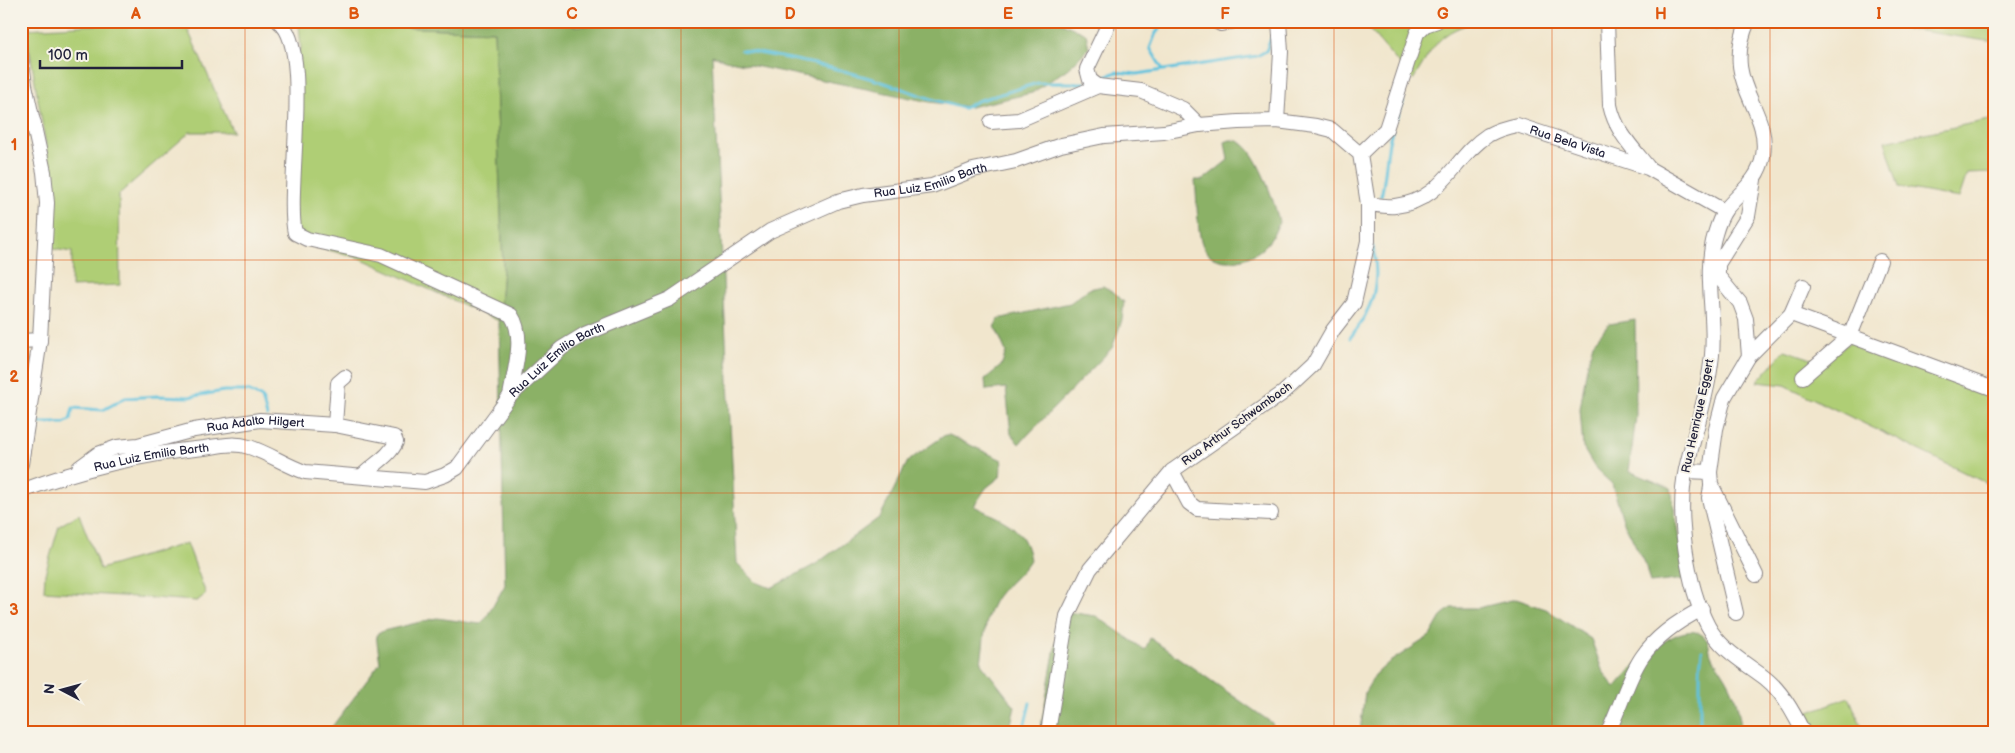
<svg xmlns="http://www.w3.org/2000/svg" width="2015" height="753" font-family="'Balsamiq Sans',sans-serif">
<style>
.green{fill:#afce75;stroke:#687858}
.forest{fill:#8bb166;stroke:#566a50}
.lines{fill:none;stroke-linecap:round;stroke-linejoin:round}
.stream{stroke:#60c3de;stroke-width:3}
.minor-casing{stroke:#8a8484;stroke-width:16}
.minor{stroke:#fff;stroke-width:14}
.grid{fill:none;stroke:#de560e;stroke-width:1;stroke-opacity:0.55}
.labels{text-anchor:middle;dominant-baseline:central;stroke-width:4;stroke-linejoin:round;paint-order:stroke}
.street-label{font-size:12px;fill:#22223b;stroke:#f7f3e8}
.neatline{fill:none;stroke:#de560e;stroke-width:2}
.grid-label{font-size:16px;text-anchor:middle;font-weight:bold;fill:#de560e}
</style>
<rect width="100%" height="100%" fill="#f7f3e8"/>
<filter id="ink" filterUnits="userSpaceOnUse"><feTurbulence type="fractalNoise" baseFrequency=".02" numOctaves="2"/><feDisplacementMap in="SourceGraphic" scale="10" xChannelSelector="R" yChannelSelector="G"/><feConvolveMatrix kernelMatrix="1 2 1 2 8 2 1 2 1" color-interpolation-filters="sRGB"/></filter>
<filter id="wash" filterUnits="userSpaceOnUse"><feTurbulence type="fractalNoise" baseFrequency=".0096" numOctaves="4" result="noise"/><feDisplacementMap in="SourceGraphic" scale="20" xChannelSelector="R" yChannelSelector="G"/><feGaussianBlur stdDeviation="1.12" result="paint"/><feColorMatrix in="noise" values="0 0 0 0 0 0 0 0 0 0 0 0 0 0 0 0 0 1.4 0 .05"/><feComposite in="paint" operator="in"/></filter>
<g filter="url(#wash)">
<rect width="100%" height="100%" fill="#f1e6cd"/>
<path class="green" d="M 161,21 L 184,21 L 233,132 L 190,132 L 119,194 L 120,285 L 71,287 L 72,252 L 53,249 L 55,199 L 26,29 Z
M 1362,21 L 1479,21 C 1437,32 1435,45 1413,80 Z
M 1664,21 L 1738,21 L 1716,30 L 1695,24 Z
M 1854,21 L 1994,21 L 1994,42 Z
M 318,24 L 494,31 L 503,268 L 499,321 L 360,258 L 304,244 L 294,238 L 290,55 L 301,49 L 299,25 Z
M 1994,119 L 1994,173 L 1967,174 L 1959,198 L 1899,187 L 1885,141 Z
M 1851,341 L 1902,362 L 1911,361 L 1994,391 L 1994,487 L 1785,385 L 1757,382 L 1785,350 L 1824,363 Z
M 79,514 L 100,569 L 187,543 L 206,594 L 197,601 L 44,591 L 45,574 L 59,526 Z
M 1849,697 L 1864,732 L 1804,732 L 1798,716 Z"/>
<path class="forest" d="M 315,21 L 573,21 L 573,26 L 741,21 L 1058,21 L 1086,34 L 1089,48 L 1070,67 L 1032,93 L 970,107 L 930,102 L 725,60 L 712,55 L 737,563 L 756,582 L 771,588 L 816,564 L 880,517 L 908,461 L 945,435 L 949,435 L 1002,460 L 1000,477 L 986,488 L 974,506 C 1002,521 1025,525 1030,560 C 1020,576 1001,588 994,602 C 984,619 984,644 981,663 L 1015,707 L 1009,732 L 328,732 L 380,663 L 376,635 L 383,631 L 437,618 L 480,624 L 486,618 L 505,585 L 499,321 L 503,268 L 494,31 L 318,24 Z
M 1230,140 C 1235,140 1240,141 1244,145 C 1259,157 1275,203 1279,222 C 1276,230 1272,239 1266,245 C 1251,261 1215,271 1203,246 C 1197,234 1197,196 1195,180 L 1203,180 L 1228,160 L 1225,142 Z
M 1103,286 L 1115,293 L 1124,302 L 1122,320 L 1112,348 L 1019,444 L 1011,434 L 1006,388 L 986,390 L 985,379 L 1001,366 L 1006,352 L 995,326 L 998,319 L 1070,303 L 1089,289 Z
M 1635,320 L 1636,417 L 1629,471 L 1671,488 L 1685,579 L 1650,583 L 1646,567 L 1623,520 L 1612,484 L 1595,468 L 1583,448 L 1580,409 L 1587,366 L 1593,343 L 1609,324 Z
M 1516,599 L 1546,609 L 1591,639 L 1602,670 L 1615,688 C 1627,672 1685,609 1707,640 C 1710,645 1709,653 1713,658 C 1734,688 1736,695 1742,732 L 1360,732 L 1365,692 L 1375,675 L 1388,663 L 1430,636 L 1442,615 L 1451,608 L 1478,608 Z
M 1067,612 L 1096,616 L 1145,650 L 1150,638 L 1272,723 L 1275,732 L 1040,732 L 1060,619 Z"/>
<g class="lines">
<path class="stream" d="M 741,50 C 784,57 827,65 869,78 C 901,87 931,101 964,108 L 977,101 L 1038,83 L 1085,83
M 1163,70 L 1150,48 L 1156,33 L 1165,21
M 1100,78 L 1117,72 L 1137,74 L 1257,56 L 1266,51 L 1274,31
M 1397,118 L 1403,102
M 1381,196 C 1387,175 1385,150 1392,131
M 1350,338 C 1373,309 1381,284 1373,247
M 32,423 L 64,423 L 70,420 L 73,408 L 103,410 L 125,398 L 157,396 L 189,397 L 224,391 L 248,391 L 262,398 L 267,416
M 1023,732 L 1030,703
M 1700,732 L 1700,668 L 1702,651"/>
</g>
</g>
<g filter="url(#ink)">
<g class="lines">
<g class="minor-casing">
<g id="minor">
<path d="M 278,21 C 314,45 285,190 295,233 L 307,239 L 381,255 L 511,315 C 526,337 514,371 510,396"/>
<path d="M 1215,21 L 1221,24 L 1235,21"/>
<path d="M 1607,21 L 1610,105 C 1615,130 1632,147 1648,167"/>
<path d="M 1748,21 C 1720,85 1771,106 1763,156 C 1759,180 1740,192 1726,209 C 1721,216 1717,227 1715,234 C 1703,273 1716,315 1712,355 C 1708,394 1695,431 1686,469 C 1676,513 1687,586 1708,626 C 1721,650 1744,662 1765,678 C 1782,691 1794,713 1803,732"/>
<path d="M 21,55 L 25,85 L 44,172 L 47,203 L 40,340 L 21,464"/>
<path d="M 1098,86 L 1090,80 L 1087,69 L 1110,21"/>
<path d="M 1277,121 L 1281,52 L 1279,21"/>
<path d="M 991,122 L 1019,120 L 1098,86 L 1141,91 L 1183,109 L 1199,125"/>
<path d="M 21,128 L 34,123"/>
<path d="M 1360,154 L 1386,129 L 1417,33 L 1425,25 L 1437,21"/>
<path id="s1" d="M 1368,204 C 1377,205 1387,207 1395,206 C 1443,201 1454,157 1488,135 C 1497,130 1507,127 1517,125 L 1648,168 L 1724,211"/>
<path d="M 1791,314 L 1994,389"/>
<path d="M 21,341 L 40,340"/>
<path d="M 1749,356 L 1791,314 L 1803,286"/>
<path d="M 1803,377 L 1850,336 L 1880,261"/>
<path d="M 335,425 L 338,383 L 345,377"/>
<path id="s2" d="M 79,468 L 98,454 L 117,447 L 138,445 L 194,430 L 260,420 L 335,425 L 394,437 L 396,442 C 390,456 374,464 363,475"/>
<path d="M 1172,471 L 1189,503 L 1197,509 L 1271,513"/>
<path d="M 1686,471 L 1710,472 L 1711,484 L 1756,575"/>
<path d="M 1710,472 L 1716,429 L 1724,398 L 1749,356 L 1746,319 L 1740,303 L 1718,276 L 1718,264 L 1748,216 L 1754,180"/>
<path d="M 1711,487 L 1709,498 L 1736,613"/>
<path id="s3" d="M 21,491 C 80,469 141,454 204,448 C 219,446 234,442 249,447 C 268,453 285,465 305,472 L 425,482 L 445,475 L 457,468 L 510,396 L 562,348 L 585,334 L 670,299 L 770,231 L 838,201 L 863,195 L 932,186 L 973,170 L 1016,161 L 1061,145 L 1104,136 L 1164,132 L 1199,125 L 1238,122 L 1277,121 L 1316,126 L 1332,130 L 1360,154 L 1368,204 L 1368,241 L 1354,303 L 1333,330 L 1313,365 L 1283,393 L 1172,471 L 1090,569 L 1067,616 L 1048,732"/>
<path d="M 1608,732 C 1620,709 1628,677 1642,657 C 1657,635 1678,621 1702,609"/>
</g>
</g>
<use href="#minor" class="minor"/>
</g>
</g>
<path class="grid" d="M 245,21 L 245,732M 463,21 L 463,732M 681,21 L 681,732M 899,21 L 899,732M 1116,21 L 1116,732M 1334,21 L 1334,732M 1552,21 L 1552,732M 1770,21 L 1770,732M 21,260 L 1994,260M 21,493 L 1994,493"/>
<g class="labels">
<g class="street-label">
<text stroke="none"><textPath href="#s1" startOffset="231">Rua Bela Vista</textPath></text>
<text stroke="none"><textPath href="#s3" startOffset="1020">Rua Luiz Emilio Barth</textPath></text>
<text stroke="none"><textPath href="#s3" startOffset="600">Rua Luiz Emilio Barth</textPath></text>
<text transform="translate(1698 416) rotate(-78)">Rua Henrique Eggert</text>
<text transform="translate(1237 424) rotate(-36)">Rua Arthur Schwambach</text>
<text stroke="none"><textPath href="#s2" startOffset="185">Rua Adalto Hilgert</textPath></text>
<text stroke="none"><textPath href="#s3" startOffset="135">Rua Luiz Emilio Barth</textPath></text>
</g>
</g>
<rect width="2015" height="753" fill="none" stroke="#f7f3e8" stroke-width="55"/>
<g transform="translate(62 690) rotate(276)" stroke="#f7f3e8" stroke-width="4" paint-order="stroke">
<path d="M0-4L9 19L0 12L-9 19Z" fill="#22223b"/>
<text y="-8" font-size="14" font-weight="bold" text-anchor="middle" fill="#22223b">N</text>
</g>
<path d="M40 60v8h142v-8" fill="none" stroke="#22223b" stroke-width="2.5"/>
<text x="48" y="60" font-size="15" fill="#22223b" stroke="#f7f3e8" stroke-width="4" paint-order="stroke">100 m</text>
<rect x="28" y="28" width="1960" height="698" class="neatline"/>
<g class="grid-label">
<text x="136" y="19">A</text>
<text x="354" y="19">B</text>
<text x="572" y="19">C</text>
<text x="790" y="19">D</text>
<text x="1008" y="19">E</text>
<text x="1225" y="19">F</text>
<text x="1443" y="19">G</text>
<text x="1661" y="19">H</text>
<text x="1879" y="19">I</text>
<text x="14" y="150">1</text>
<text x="14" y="382">2</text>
<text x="14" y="615">3</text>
</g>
</svg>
